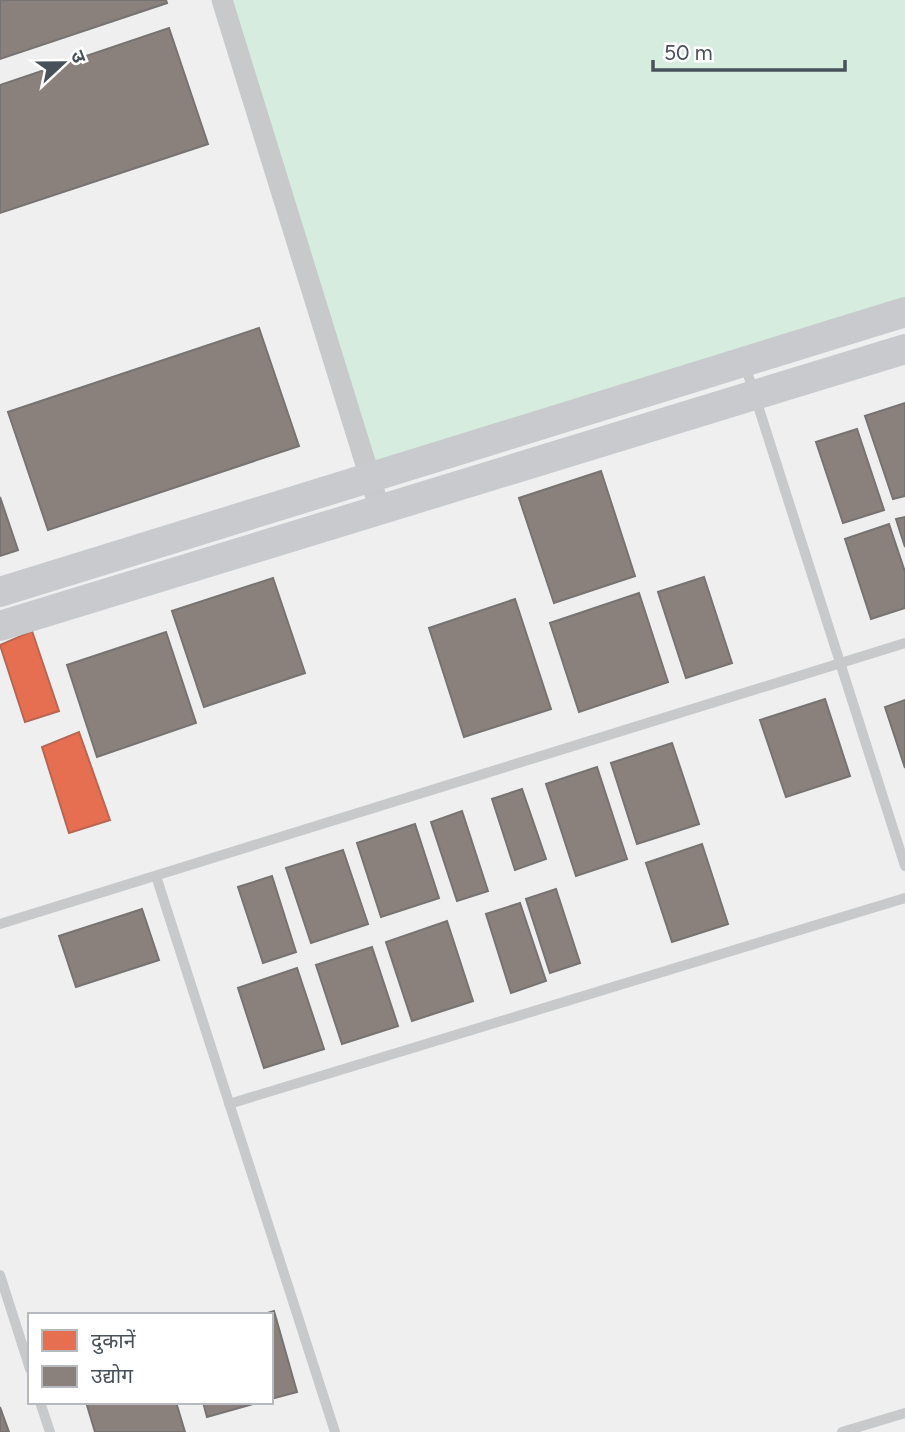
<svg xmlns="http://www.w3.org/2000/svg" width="905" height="1432" font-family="Figtree,'Noto Sans Devanagari',sans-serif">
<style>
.green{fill:#d5ecde}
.shops{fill:#e76f51;stroke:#b76653;stroke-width:2}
.industry{fill:#8a817c;stroke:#767372;stroke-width:2}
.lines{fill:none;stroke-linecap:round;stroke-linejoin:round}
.lane{stroke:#c7c9ca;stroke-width:10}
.street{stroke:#c7c9ca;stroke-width:21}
.secondary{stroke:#c8cacd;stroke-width:30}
</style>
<rect width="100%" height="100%" fill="#efefef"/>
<path class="green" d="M 222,0 L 905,0 L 905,328 L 370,477 Z"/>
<path class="shops" d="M 32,631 L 59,711 L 25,722 L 0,645 Z
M 79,732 L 110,820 L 69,833 L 42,747 Z"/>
<path class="industry" d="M 0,0 L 166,0 L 167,3 L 0,59 Z
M 169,28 L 208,144 L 0,213 L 0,85 Z
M 259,328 L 299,446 L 48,530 L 8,412 Z
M 905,403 L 905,496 L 893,499 L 865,416 Z
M 857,429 L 884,510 L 843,523 L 816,442 Z
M 601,471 L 635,576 L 554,603 L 519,498 Z
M 0,497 L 18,550 L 0,556 Z
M 905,517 L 905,547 L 896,519 Z
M 889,524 L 905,572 L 905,608 L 871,619 L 845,539 Z
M 704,577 L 732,663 L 686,678 L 658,592 Z
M 273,578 L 305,673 L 204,707 L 172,611 Z
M 639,593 L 668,682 L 579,712 L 550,623 Z
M 515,599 L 551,709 L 464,737 L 429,628 Z
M 166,632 L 196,723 L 97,757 L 67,665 Z
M 825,699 L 850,776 L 786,797 L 760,720 Z
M 905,700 L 905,768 L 885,707 Z
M 672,743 L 699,824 L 637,844 L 611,763 Z
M 597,767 L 627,859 L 576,876 L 546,784 Z
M 522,789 L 546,859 L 515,870 L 492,799 Z
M 462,811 L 488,891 L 457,901 L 431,822 Z
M 415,824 L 439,898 L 381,917 L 357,843 Z
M 702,844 L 728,924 L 672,942 L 646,863 Z
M 343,850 L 368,924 L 311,943 L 286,868 Z
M 272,876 L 296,952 L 263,963 L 238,887 Z
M 556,889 L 580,963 L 550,973 L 526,899 Z
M 520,903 L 546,981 L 511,993 L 486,914 Z
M 142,909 L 159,960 L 76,987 L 59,936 Z
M 447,921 L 473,1001 L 412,1021 L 386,942 Z
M 372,947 L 398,1026 L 342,1044 L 316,965 Z
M 297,968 L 324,1049 L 264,1068 L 238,988 Z
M 274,1311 L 297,1392 L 271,1399 L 271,1315 L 261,1315 Z
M 86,1402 L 176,1402 L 185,1432 L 95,1432 Z
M 203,1402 L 260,1402 L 207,1417 Z
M 0,1407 L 9,1432 L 0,1432 Z"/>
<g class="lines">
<path class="lane" d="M 745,365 L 905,866
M 156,876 L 335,1432
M 0,924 L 905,643
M 229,1104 L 905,898
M 0,1275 L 30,1369
M 40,1402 L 50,1432
M 842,1432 L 905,1413"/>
<path class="street" d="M 222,0 L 380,510"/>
<path class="secondary" d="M 0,592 L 905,312
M 0,626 L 905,349"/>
</g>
<rect x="28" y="1313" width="245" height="91" fill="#ffffff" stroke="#b6b9bd" stroke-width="2"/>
<rect x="42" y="1330" width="35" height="21" fill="#e76f51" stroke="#b6b9bd" stroke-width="2"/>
<text x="91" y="1348" font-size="21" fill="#485159">दुकानें</text>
<rect x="42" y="1366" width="35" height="21" fill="#8a817c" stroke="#b6b9bd" stroke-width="2"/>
<text x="91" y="1383" font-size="21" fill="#485159">उद्योग</text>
<g transform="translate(63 63) rotate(68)" stroke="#ffffff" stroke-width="5" paint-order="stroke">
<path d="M0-5L12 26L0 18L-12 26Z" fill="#485159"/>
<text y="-10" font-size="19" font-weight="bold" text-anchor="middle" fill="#485159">उ</text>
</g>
<path d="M653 60v10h192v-10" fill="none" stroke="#485159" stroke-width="3.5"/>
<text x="664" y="60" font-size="21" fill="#485159" stroke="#ffffff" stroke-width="5" paint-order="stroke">50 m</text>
</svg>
